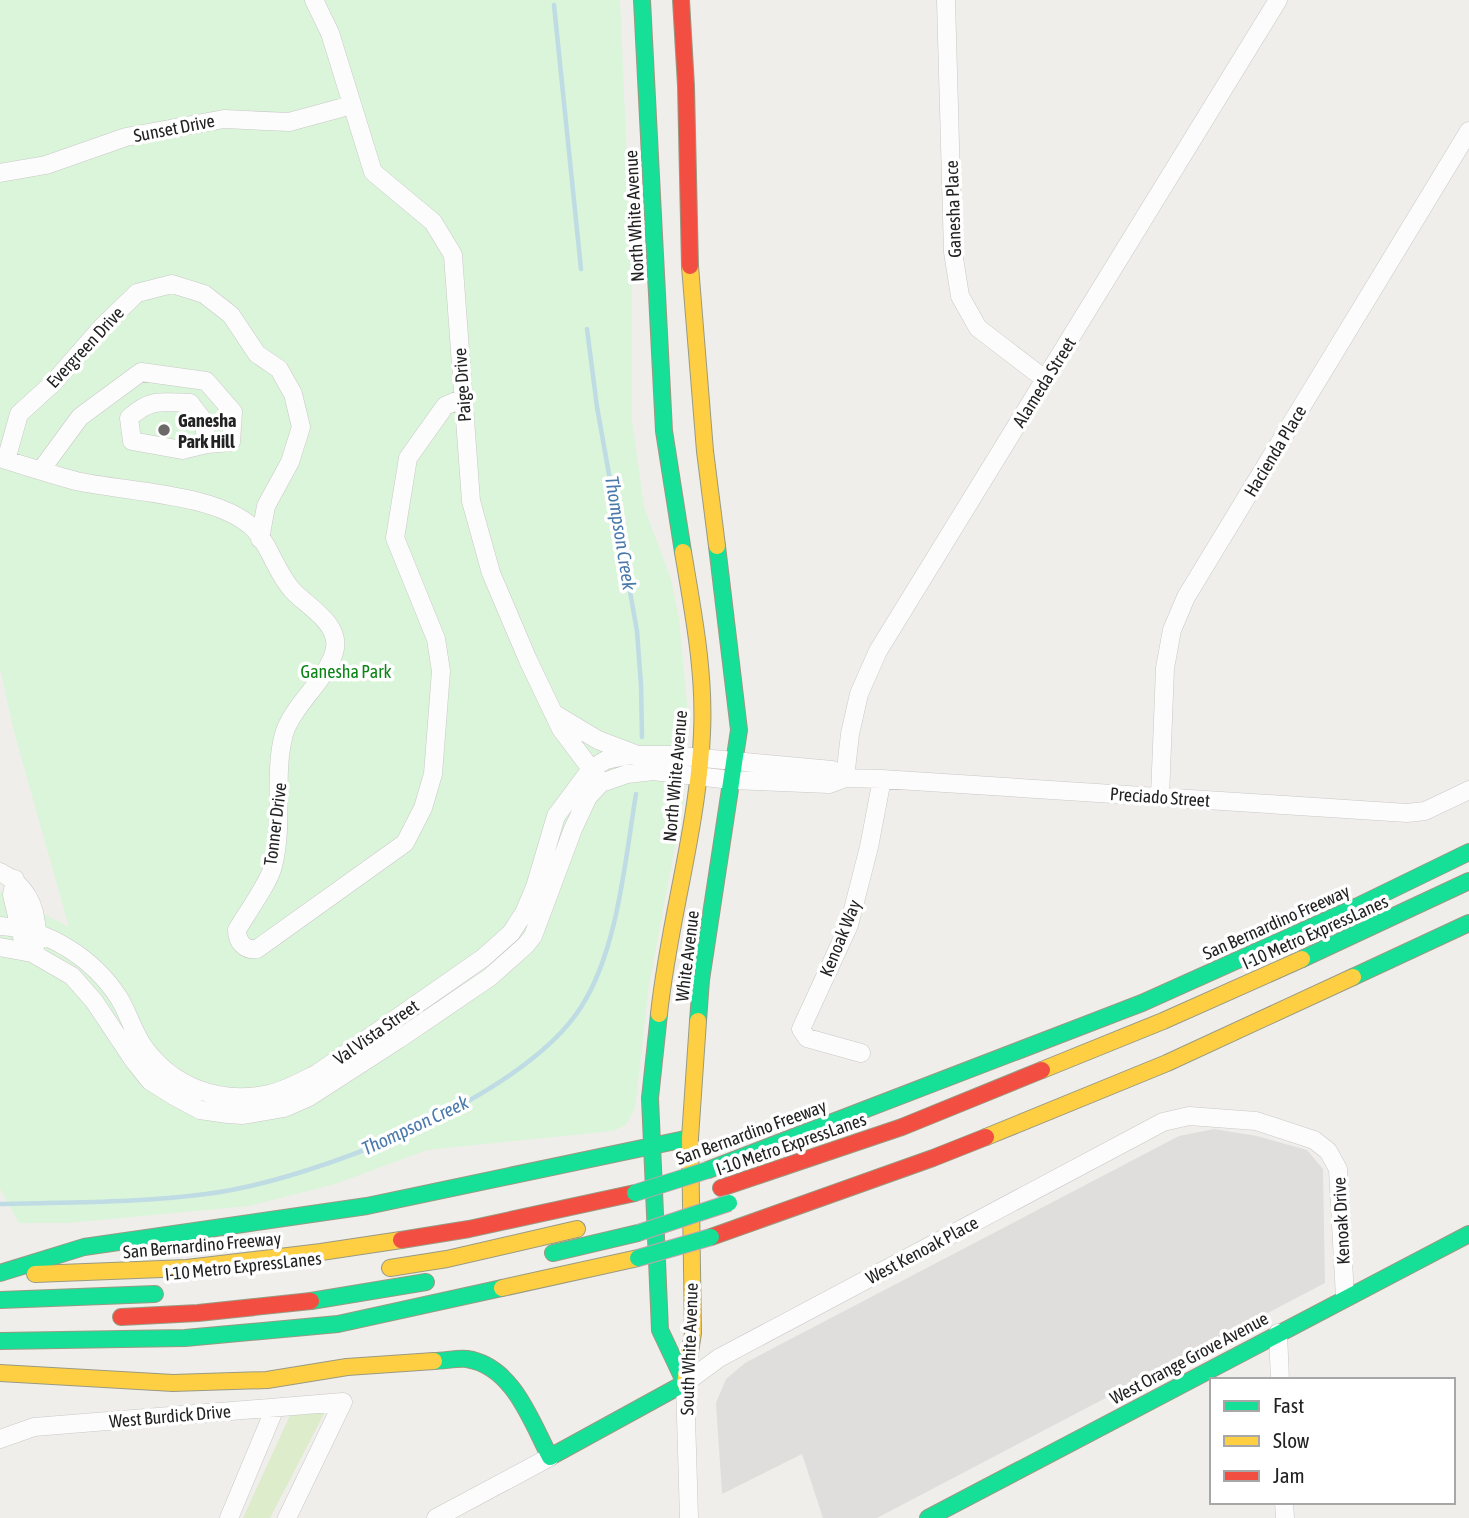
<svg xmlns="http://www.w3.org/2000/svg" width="1469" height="1518" font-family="'Asap Condensed',sans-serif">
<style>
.residential{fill:#dfdedc}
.grass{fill:#ddeccb}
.park{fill:#daf5da}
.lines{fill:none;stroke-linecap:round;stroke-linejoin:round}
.stream{stroke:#bfdbe3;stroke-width:4.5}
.street-casing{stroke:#c9c8c7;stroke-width:19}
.fast-casing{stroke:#999a82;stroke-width:18}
.slow-casing{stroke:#999a82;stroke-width:18}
.jam-casing{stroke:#999a82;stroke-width:18}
.street{stroke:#fdfcfc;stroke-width:18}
.fast{stroke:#16e098;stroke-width:16}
.slow{stroke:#ffcf43;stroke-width:16}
.jam{stroke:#f24e42;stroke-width:16}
.fast-bridge-casing{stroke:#c5a2ac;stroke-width:18;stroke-linecap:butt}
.fast-bridge{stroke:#16e098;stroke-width:16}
.poi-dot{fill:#6a6968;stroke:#fff;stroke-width:2.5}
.labels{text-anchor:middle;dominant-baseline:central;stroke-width:7;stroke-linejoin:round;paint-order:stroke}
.street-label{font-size:18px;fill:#222;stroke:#fff}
.poi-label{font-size:18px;font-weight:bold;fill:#222;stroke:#fff;text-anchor:start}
.park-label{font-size:18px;fill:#0c8416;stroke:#fff}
.water-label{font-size:19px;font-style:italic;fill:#4a7aab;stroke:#fff}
</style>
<rect width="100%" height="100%" fill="#f0eeeb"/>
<path class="residential" d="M 1214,1129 L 1257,1136 L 1307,1150 L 1323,1169 L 1325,1283 L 877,1518 L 823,1518 L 802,1454 L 722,1494 L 716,1403 L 726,1379 L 745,1363 L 1179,1136 Z"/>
<path class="grass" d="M 325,1412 L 270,1518 L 243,1518 L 290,1415 Z"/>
<path class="park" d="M 0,0 L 620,0 L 632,280 L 632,420 L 644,507 L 671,579 L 679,618 L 687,704 L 684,799 L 649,985 L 635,1108 L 626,1125 L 613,1131 L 427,1150 L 335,1184 L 249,1206 L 68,1223 L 19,1223 L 0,1189 L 0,891 L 69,927 L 14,732 L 0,669 Z"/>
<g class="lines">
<path class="stream" d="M 554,5 L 581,269
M 587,329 L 597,407 L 637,631 L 641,685 L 642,737
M 0,1204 C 68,1202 138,1203 206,1194 C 311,1181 523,1099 581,1007 C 618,950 625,860 636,794"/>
<g class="street-casing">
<path id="street" d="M 314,0 L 330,33 L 373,172 L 433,222 L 453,255 L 471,501 L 491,573 L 528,660 L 561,729 L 597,777
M 946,0 L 953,252 L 960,296 L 978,328 L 1046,380
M 0,173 L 46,165 L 126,137 L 224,119 L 289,122 L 352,105
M 0,458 C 25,466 51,474 76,481 C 125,492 217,493 253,528 C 270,545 276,573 293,591 C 307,606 339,623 335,648 C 331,676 293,704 284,734 C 273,774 284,824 273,866 C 269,883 246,914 237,930 C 237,942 245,951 257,949 L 405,843 L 423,808 L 433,774 L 441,671 L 436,639 L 395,538 L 408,458 L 445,406 L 463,398
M 6,460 L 19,414 L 53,383 L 102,327 L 137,293 L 172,284 L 204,294 L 231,315 L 257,354 L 279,369 L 293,394 L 301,427 L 290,462 L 266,506 L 260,539
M 41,470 L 80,417 L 141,372 L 206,381 L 233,412 L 231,442 L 207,444 L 182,450 L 132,441 L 129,418 C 151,398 162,402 190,403 L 203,420 L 207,444
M 553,713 L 598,740 L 635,754
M 845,778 L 850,734 L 859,694 L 878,651 L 1278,0
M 1160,797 L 1165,668 L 1172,630 L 1186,597 L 1469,131
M 0,872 C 30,887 39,912 36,944
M 15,879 L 12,895 L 22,937
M 0,926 C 48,929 93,958 119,998 C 128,1013 133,1031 143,1046 C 172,1087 219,1105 269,1094 C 287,1090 302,1081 318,1073 L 483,958 L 511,933 L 524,913 L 535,887 L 556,816 L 591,769 L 606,760 L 630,755 L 670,755 L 832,770 L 845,778
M 0,947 L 32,953 L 72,976 L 94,1001 L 134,1061 L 150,1081 L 174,1096 L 200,1110 L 228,1114 L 243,1115 L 284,1108 L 309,1097 L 399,1039 L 490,977 L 526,945 L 533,936 L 573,829 L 588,797 L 601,783 L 627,774 L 653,771 L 731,780 L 829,784 L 845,778 L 882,779 L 1407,813 L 1425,811 L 1469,790
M 861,1053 L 807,1038 L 801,1029 L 849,925 L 869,847 L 882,779
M 1278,1333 L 1280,1380
M 0,1439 L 34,1427 L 343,1402
M 1284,1502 L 1285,1518
M 229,1518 L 275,1408
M 287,1518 L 343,1402
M 436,1518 L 550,1457
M 689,1518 L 685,1383 L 719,1358 L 1163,1122 L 1189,1116 L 1256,1121 L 1314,1140 L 1328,1151 L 1338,1169 L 1345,1297"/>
</g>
<g class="fast-casing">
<path id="fast" d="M 642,0 L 664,431 L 683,552
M 1302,959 L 1469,881
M 1353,977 L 1469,923
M 659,1014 L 650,1098 L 660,1330 L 685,1383
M 698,1021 L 701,980 L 739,730 L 717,546
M 708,1170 L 1142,1003 L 1358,906 L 1469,852
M 553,1253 L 638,1233
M 0,1273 L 84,1247 L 367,1206 L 690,1138
M 0,1300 L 155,1294
M 311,1301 L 426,1282
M 0,1341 L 185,1338 L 338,1324 L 502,1288
M 434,1361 C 444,1361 457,1358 467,1359 C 513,1366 531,1421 550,1457
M 550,1457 L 685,1383
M 928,1518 L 1469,1234"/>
</g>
<g class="slow-casing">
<path id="slow" d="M 690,266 L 705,451 L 717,546
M 659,1014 C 669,919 698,829 702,733 C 705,672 693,612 683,552
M 1042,1070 L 1163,1021 L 1302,959
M 986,1137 L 1167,1063 L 1353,977
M 390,1268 L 447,1259 L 577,1229
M 35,1274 L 187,1268 L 321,1252 L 401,1240
M 502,1288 L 638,1258
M 0,1373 L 173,1383 L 267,1380 L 347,1367 L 434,1361
M 685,1383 L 693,1333 L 690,1138 L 698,1021"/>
</g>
<g class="jam-casing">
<path id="jam" d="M 681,0 L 686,86 L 690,266
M 721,1188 L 902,1127 L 1042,1070
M 711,1237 L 933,1158 L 986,1137
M 401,1240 L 469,1229 L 635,1193
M 121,1317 L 198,1313 L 311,1301"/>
</g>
<use href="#street" class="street"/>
<use href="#fast" class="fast"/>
<use href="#slow" class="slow"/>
<use href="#jam" class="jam"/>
<g class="fast-bridge-casing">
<path id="fast-bridge" d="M 635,1193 L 708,1170
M 638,1233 L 729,1203
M 638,1258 L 711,1237"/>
</g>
<use href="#fast-bridge" class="fast-bridge"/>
</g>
<circle class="poi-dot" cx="164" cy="430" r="7"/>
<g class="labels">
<g class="street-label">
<text transform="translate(174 128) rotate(-11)">Sunset Drive</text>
<text transform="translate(953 209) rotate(-92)">Ganesha Place</text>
<text transform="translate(634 216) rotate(-93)">North White Avenue</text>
<text transform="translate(85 347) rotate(-47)">Evergreen Drive</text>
<text transform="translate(1044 382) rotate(-58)">Alameda Street</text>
<text transform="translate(462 385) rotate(-94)">Paige Drive</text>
<text transform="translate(1275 451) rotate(-59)">Hacienda Place</text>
<text transform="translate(675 776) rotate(-85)">North White Avenue</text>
<text transform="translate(1160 797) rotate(4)">Preciado Street</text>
<text transform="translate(275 824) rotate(-83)">Tonner Drive</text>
<text transform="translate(1276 922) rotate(-24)">San Bernardino Freeway</text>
<text transform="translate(1315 932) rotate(-24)">I-10 Metro ExpressLanes</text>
<text transform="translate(840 938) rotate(-68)">Kenoak Way</text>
<text transform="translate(687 956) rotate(-83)">White Avenue</text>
<text transform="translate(376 1032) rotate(-35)">Val Vista Street</text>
<text transform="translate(751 1132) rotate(-20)">San Bernardino Freeway</text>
<text transform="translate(791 1144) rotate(-19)">I-10 Metro ExpressLanes</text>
<text transform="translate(1341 1221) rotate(-93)">Kenoak Drive</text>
<text transform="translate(202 1245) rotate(-5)">San Bernardino Freeway</text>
<text transform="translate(922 1250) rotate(-28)">West Kenoak Place</text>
<text transform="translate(243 1266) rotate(-6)">I-10 Metro ExpressLanes</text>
<text transform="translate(689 1349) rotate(-88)">South White Avenue</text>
<text transform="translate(1189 1358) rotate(-28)">West Orange Grove Avenue</text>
<text transform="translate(170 1416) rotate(-5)">West Burdick Drive</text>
</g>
<g class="poi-label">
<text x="178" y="420">Ganesha<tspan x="178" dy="21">Park Hill</tspan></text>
</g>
<g class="park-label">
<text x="346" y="671">Ganesha Park</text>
</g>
<g class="water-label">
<text transform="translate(621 533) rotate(81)">Thompson Creek</text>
<text transform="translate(415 1125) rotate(-25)">Thompson Creek</text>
</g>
</g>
<rect x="1210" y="1378" width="245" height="126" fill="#ffffff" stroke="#a7a7a7" stroke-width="2"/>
<rect x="1224" y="1401" width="35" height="10" fill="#16e098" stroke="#a7a7a7" stroke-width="2"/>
<text x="1273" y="1413" font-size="21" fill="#222222">Fast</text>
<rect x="1224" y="1436" width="35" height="10" fill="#ffcf43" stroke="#a7a7a7" stroke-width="2"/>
<text x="1273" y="1448" font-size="21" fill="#222222">Slow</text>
<rect x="1224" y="1471" width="35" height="10" fill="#f24e42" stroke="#a7a7a7" stroke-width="2"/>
<text x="1273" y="1483" font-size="21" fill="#222222">Jam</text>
</svg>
